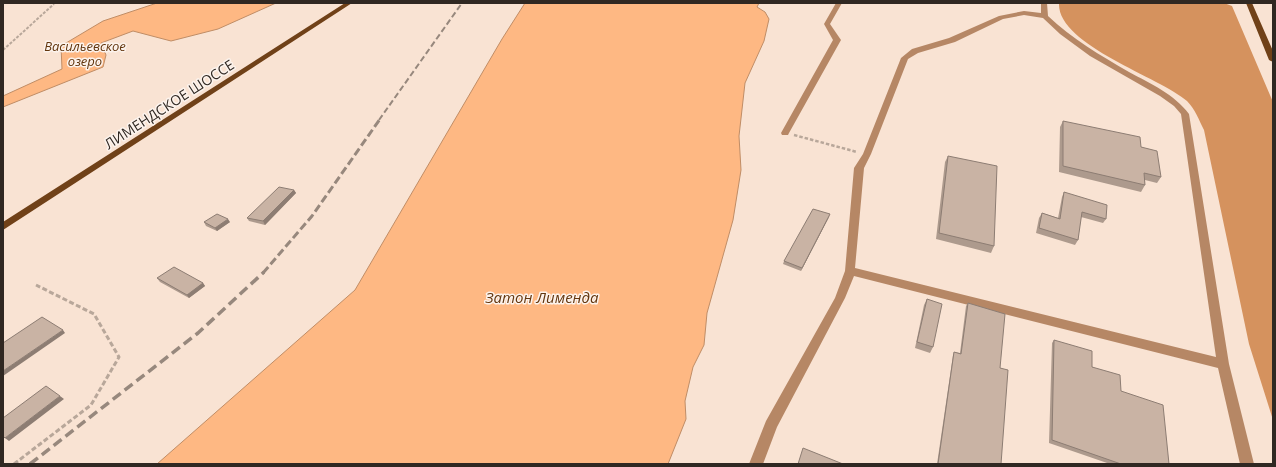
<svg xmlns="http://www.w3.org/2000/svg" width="1276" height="467" font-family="'Open Sans',sans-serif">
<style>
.forest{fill:#d5925e}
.water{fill:#feb883;stroke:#c08d66}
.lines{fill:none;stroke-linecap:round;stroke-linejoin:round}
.path-far2{stroke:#b8a79a;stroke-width:2;stroke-dasharray:3 1.5;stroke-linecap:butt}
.path-far1{stroke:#b8a79a;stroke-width:2.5;stroke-dasharray:3.5 2;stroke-linecap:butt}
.path{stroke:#b8a79a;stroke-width:3;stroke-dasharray:5 2.5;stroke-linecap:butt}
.minor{fill:#b68765;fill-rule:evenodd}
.major{fill:#704118;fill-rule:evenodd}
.rail-far2{stroke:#97887d;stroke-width:2;stroke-dasharray:6 3;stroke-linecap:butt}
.rail-far1{stroke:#97887d;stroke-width:3;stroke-dasharray:8 3.5;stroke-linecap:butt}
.rail{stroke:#97887d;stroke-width:3.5;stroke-dasharray:10 5;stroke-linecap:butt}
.wall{fill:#ad9a8d}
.shaded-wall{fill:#8d7d73}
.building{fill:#c9b3a4;stroke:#8d7d73}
.labels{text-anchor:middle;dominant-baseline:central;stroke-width:3;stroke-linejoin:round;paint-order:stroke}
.far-water-label{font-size:13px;font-style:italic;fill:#63360e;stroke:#fcf3ed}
.street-label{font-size:14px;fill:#302822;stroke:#fcf3ed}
.water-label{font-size:15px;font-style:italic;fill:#63360e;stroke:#fcf3ed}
</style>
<rect width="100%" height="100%" fill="#f9e3d3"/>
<path class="forest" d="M 1059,3 L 1224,3 L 1232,6 L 1273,102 L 1273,420 L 1249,344 L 1204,130 C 1199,120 1195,109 1187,101 C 1160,77 1057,45 1059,3 Z"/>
<path class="water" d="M 157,3 L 276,3 L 218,29 L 171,41 L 133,31 L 101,43 L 106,55 L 103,67 L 3,107 L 3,96 L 62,69 L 61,46 L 103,21 Z
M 525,3 L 759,3 L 757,7 L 765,12 L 769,19 L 764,41 L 745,83 L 739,136 L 741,170 L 733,220 L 707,313 L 704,345 L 693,367 L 685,401 L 686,419 L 668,464 L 157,464 L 355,290 L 502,39 Z"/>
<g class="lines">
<path class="path-far2" d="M 3,50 L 54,4"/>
<path class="path-far1" d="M 794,135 L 857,152"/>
<path class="path" d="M 14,464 L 91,405 L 119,357 L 94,314 L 36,285"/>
<path class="minor" d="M 836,3 L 842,3 L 830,24 L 841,40 L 789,133 L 788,135 L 782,135 L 781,133 L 833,40 L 824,24 Z
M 1041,3 L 1047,3 L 1048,16 C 1072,39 1100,55 1129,72 C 1151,84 1174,94 1189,114 L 1229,364 L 1254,464 L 1240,464 L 1218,368 L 854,276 L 845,298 L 777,427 L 763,464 L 749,464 L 766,421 L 835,298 L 845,271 L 854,168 L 863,154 L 901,58 L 912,49 L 949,38 L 999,16 L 1024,11 L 1041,13 ZM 1024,15 L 1043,18 L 1060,34 L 1090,56 L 1160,96 L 1174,106 L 1181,114 L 1216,357 L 855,268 L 864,168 L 871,154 L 908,59 L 918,53 L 955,42 L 1003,19 Z"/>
<path class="major" d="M 345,3 L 352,3 L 3,230 L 3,222 Z
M 1246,3 L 1252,3 L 1273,51 L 1273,62 L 1269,60 Z"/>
<path class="rail-far2" d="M 379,120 L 462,3"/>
<path class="rail-far1" d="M 263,273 L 312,216 L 380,119"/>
<path class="rail" d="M 30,464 L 198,333 L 264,272"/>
</g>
<path class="wall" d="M 1063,121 L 1141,147 L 1161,177 L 1157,183 L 1145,180 L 1145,185 L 1141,192 L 1059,172 L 1060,127 Z
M 948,156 L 994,246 L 991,253 L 936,239 L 945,162 Z
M 294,190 L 296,193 L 265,225 L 249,221 L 247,218 Z
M 1064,192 L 1106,219 L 1103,223 L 1081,217 L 1078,240 L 1075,245 L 1036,233 L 1039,218 L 1042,213 L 1058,218 L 1062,197 Z
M 829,217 L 801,271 L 783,264 L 784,261 Z
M 204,222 L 230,222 L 217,231 L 206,226 Z
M 157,278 L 203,283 L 205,286 L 189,298 L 160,282 Z
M 927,299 L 933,347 L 930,353 L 915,348 L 924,305 Z
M 968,303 L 1000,368 L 1001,464 L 937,464 L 953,355 L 954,352 L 960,353 L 966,306 Z
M 1054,340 L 1092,367 L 1121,391 L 1169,464 L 1110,464 L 1049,443 L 1052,343 Z"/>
<path class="shaded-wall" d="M 294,190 L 296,193 L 265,225 L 263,221 Z
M 830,214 L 829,217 L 801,271 L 802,268 Z
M 228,219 L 230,222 L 217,231 L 215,228 Z
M 203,283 L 205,286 L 189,298 L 187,295 Z
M 63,330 L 65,333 L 3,376 L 3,371 Z
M 60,396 L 64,399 L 9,441 L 5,438 Z"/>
<path class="building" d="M 1063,121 L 1140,137 L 1141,147 L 1157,151 L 1161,177 L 1144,173 L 1145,185 L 1063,166 Z
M 948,156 L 997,166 L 994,246 L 939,233 Z
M 279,187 L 294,190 L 263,221 L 247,218 Z
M 1064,192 L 1107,205 L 1106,219 L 1082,212 L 1078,240 L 1039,228 L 1042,213 L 1060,219 Z
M 813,209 L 830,214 L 802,268 L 784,261 Z
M 217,214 L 228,219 L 215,228 L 204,222 Z
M 174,267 L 203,283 L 187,295 L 157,278 Z
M 927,299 L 942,304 L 933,347 L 917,342 Z
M 968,303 L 1005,314 L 1000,368 L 1008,370 L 1001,464 L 938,464 L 954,352 L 961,354 Z
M 42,317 L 63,330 L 3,371 L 3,343 Z
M 1054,340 L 1092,351 L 1092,367 L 1120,375 L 1121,391 L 1163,405 L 1169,464 L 1121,464 L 1052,440 Z
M 46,386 L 60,396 L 5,438 L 3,436 L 3,418 Z
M 803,448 L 843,464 L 798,464 Z"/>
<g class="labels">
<g class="far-water-label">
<text x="85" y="46">Васильевское<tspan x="85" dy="15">озеро</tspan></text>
</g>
<g class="street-label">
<text transform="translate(169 104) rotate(-33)">ЛИМЕНДСКОЕ ШОССЕ</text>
</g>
<g class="water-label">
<text x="542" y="297">Затон Лименда</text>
</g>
</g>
<rect width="1276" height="467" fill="none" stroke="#302822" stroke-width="8"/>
</svg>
